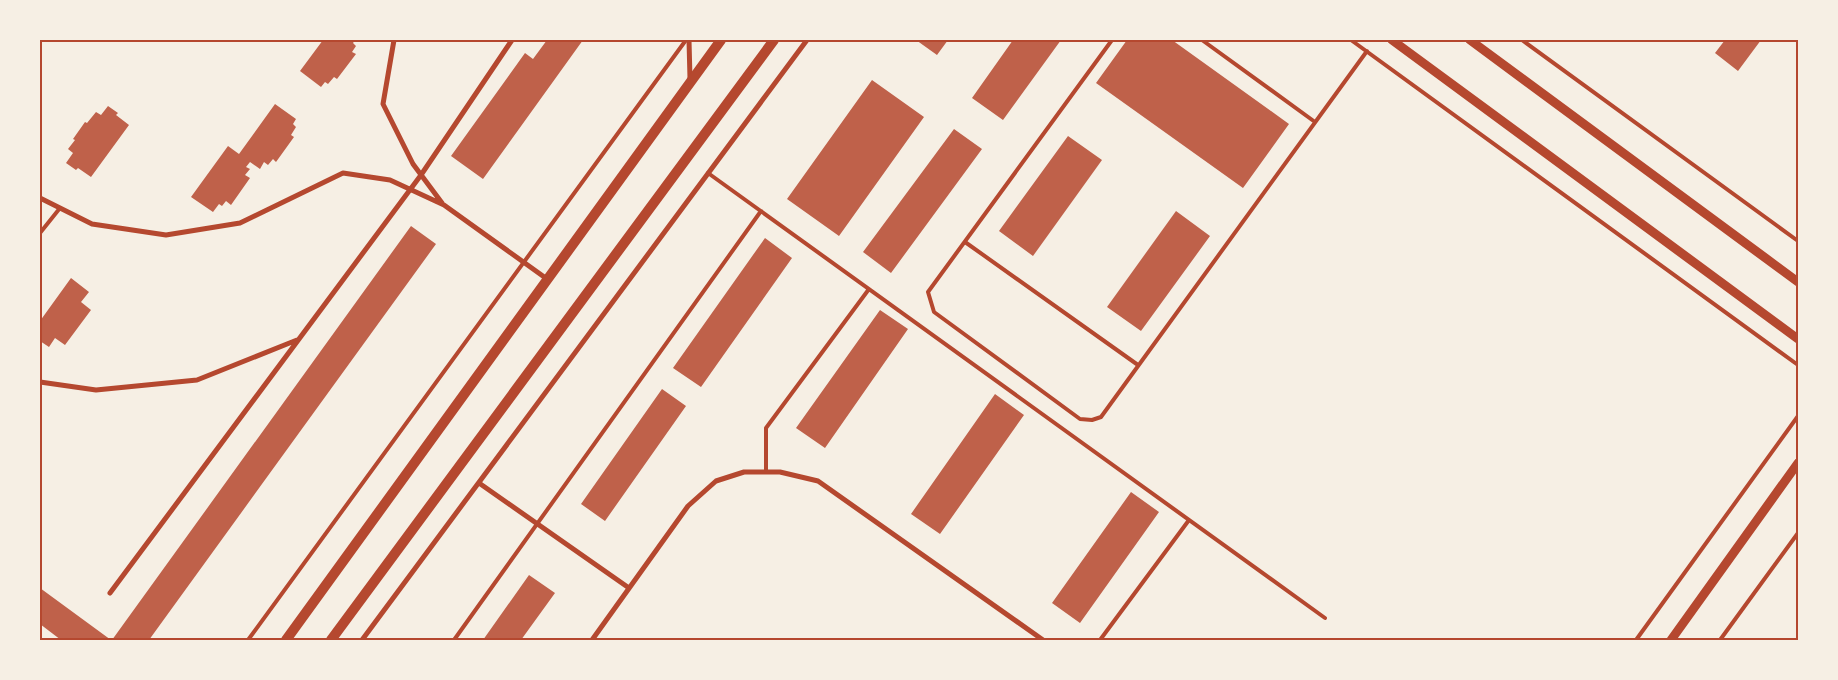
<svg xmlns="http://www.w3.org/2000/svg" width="1838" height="680" font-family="Raleway,sans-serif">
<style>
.building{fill:#bf614a}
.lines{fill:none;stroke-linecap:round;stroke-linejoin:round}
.service{stroke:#b5482f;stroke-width:4}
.minor{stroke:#b5482f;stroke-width:5}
.tertiary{stroke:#b5482f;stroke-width:9}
.secondary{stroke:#b5482f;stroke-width:10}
.neatline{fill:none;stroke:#b5482f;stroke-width:2}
</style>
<rect width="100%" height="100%" fill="#f6efe4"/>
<path class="building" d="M 323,40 L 355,40 L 353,43 L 356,46 L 352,52 L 356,54 L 337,79 L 334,77 L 328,84 L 325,82 L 321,87 L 300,71 Z
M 547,40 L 583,40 L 483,179 L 451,156 L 525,53 L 533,59 Z
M 916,40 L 948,40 L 937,55 Z
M 1013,40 L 1061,40 L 1003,120 L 972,98 Z
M 1127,40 L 1172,40 L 1289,124 L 1243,188 L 1096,83 Z
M 1725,40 L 1761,40 L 1738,71 L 1715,53 Z
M 872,80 L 924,117 L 839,236 L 787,199 Z
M 275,104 L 296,119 L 293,124 L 296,127 L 291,135 L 294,137 L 276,162 L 273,159 L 268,165 L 264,162 L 260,169 L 250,162 L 246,167 L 250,169 L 245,175 L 250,178 L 231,205 L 226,201 L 222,206 L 219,204 L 213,212 L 191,197 L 228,146 L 239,154 Z
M 108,106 L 118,113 L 116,115 L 129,125 L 91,177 L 78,168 L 76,170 L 66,163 L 73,153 L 68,149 L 75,140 L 73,139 L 85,122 L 87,123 L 96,112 L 101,115 Z
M 954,129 L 982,149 L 891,273 L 863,252 Z
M 1068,136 L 1102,160 L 1033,256 L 999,231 Z
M 1176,211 L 1210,236 L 1141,331 L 1107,307 Z
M 411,226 L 436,244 L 149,640 L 112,640 Z
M 765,238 L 792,258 L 701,387 L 673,368 Z
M 71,278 L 89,292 L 81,302 L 91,310 L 65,345 L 55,338 L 49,347 L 40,341 L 40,321 Z
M 880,310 L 908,329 L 825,448 L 796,428 Z
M 662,389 L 686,406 L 605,521 L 581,504 Z
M 995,394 L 1024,415 L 940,534 L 911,514 Z
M 1131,492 L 1159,512 L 1080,623 L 1052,603 Z
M 529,575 L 555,593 L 521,640 L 483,640 Z
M 40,588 L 111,640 L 61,640 L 40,624 Z"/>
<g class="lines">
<path class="service" d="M 1112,40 L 928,292 L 934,312 L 1080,419 L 1092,420 L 1101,417 L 1367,51
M 1202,40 L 1315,122
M 1351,40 L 1798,365
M 1522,40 L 1798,241
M 708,173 L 1325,618
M 40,233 L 60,208
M 965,242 L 1138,365
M 766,472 L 766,428 L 869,289
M 248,640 L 686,40
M 454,640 L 761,211
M 1100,640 L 1189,520
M 1636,640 L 1798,416
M 1720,640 L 1798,533"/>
<path class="minor" d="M 394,40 L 383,104 L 413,164 L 442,203
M 689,40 L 690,79
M 40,198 L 92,224 L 166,235 L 240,223 L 343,173 L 390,180 L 444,205 L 547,279
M 40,382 L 96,390 L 197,380 L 297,340
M 479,483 L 629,588
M 110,593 L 421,175 L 512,40
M 362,640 L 807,40
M 592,640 L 688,506 L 716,481 L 744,472 L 780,472 L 818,481 L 1043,640"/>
<path class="tertiary" d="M 1392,40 L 1798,339
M 1470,40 L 1798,282
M 1671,640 L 1798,463"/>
<path class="secondary" d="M 286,640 L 721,40
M 331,640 L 774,40"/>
</g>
<rect width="1838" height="680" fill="none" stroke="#f6efe4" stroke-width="82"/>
<rect x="41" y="41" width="1756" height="598" class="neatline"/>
</svg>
